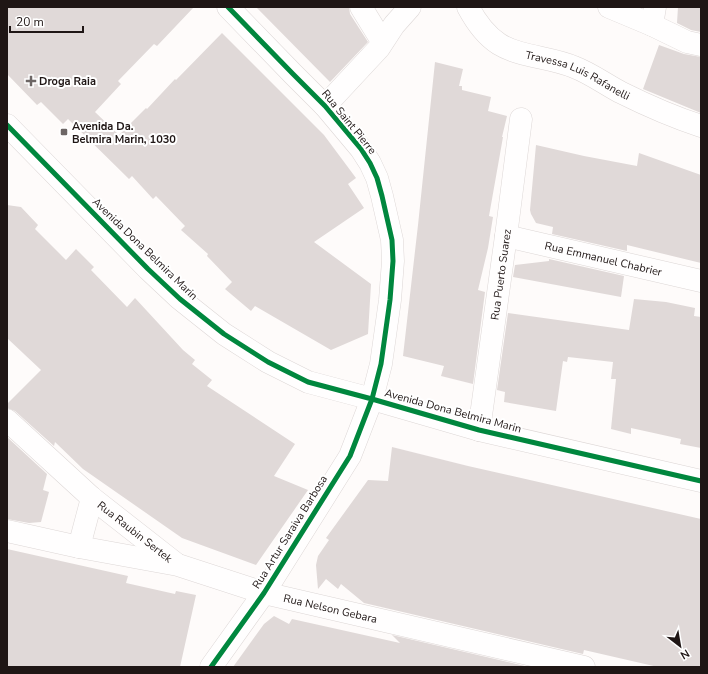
<svg xmlns="http://www.w3.org/2000/svg" width="708" height="674" font-family="'Nunito Sans',sans-serif">
<style>
.building{fill:#e0d9d8}
.lines{fill:none;stroke-linecap:round;stroke-linejoin:round}
.minor-casing{stroke:#ddd7d6;stroke-width:23}
.major-casing{stroke:#ddd7d6;stroke-width:23}
.minor{stroke:#fffefe;stroke-width:22}
.major{stroke:#fffefe;stroke-width:22}
.cycleway-casing{stroke:#fff;stroke-width:8}
.cycleway{stroke:#00873e;stroke-width:5}
.poi-dot{fill:#6d6665;stroke:#fff;stroke-width:1.5}
.labels{text-anchor:middle;dominant-baseline:central;stroke-width:4;stroke-linejoin:round;paint-order:stroke}
.street-label{font-size:11px;fill:#1f1615;stroke:#fff}
.poi-label{font-size:11px;font-weight:bold;fill:#1f1615;stroke:#fff;text-anchor:start}
</style>
<rect width="100%" height="100%" fill="#fefbfa"/>
<path class="building" d="M 7,7 L 194,7 L 157,46 L 154,44 L 118,81 L 121,84 L 95,112 L 119,135 L 146,108 L 147,109 L 175,79 L 176,80 L 222,33 L 324,135 L 356,178 L 348,184 L 364,208 L 314,242 L 371,284 L 368,334 L 331,350 L 255,306 L 251,311 L 225,289 L 232,282 L 207,256 L 208,254 L 181,230 L 185,226 L 156,196 L 153,199 L 132,176 L 129,179 L 68,119 L 63,124 L 41,102 L 37,105 L 7,74 Z
M 256,7 L 349,7 L 350,14 L 368,42 L 330,82 Z
M 678,7 L 701,7 L 701,32 L 691,30 L 677,23 Z
M 659,45 L 684,54 L 701,57 L 701,113 L 643,89 Z
M 435,62 L 463,69 L 459,86 L 462,86 L 462,90 L 491,97 L 488,111 L 507,116 L 502,137 L 503,137 L 489,216 L 493,217 L 488,248 L 478,290 L 485,292 L 473,384 L 441,376 L 444,366 L 403,356 L 418,225 Z
M 536,145 L 584,156 L 637,166 L 639,153 L 701,175 L 701,263 L 627,245 L 627,251 L 552,234 L 553,227 L 536,223 L 531,214 L 530,210 Z
M 7,205 L 21,207 L 38,225 L 35,229 L 66,260 L 76,249 L 94,267 L 91,270 L 127,307 L 135,298 L 183,350 L 195,360 L 192,364 L 212,380 L 207,386 L 295,444 L 274,476 L 308,490 L 256,565 L 182,538 L 83,469 L 55,442 L 54,446 L 15,411 L 7,408 L 7,404 L 41,370 L 7,338 Z
M 549,259 L 624,276 L 621,297 L 513,277 L 515,265 L 549,261 Z
M 634,299 L 666,302 L 695,308 L 694,316 L 701,317 L 701,448 L 680,444 L 681,439 L 631,428 L 631,434 L 611,429 L 616,379 L 611,379 L 613,362 L 568,357 L 567,362 L 563,361 L 556,411 L 504,402 L 505,392 L 497,390 L 508,313 L 629,330 Z
M 7,437 L 47,474 L 43,490 L 49,492 L 41,522 L 29,523 L 7,519 Z
M 392,447 L 468,466 L 701,519 L 701,667 L 658,667 L 584,650 L 583,654 L 364,603 L 341,584 L 338,589 L 326,579 L 318,589 L 316,565 L 318,556 L 329,540 L 326,538 L 368,480 L 388,481 Z
M 7,549 L 128,576 L 126,583 L 175,594 L 176,591 L 196,595 L 180,667 L 7,667 Z
M 274,616 L 289,624 L 292,619 L 400,643 L 392,635 L 529,667 L 233,667 L 264,624 Z"/>
<g class="lines">
<g class="minor-casing">
<g id="minor">
<path d="M 361,7 L 380,38 L 383,40"/>
<path id="s1" d="M 468,7 C 476,22 485,35 499,44 C 520,57 551,57 574,67 C 590,73 605,84 620,92 C 646,105 673,117 701,126"/>
<path d="M 609,7 L 652,25 L 687,42 L 701,45"/>
<path d="M 652,25 L 655,7"/>
<path d="M 325,106 L 379,48 L 394,25 L 410,7"/>
<path id="s2" d="M 506,236 L 701,281"/>
<path id="s3" d="M 7,420 L 92,498 L 175,563"/>
<path id="s4" d="M 479,430 L 506,236 L 521,119"/>
<path id="s5" d="M 7,531 L 79,547 L 178,565 L 264,593 L 584,667"/>
<path d="M 79,547 L 92,498"/>
<path d="M 211,667 L 264,593 L 350,456 L 372,399 L 381,364 L 390,300 L 393,261 L 392,240 L 382,196 L 377,178 L 370,163 L 361,149 L 325,106 L 293,74 L 228,7"/>
</g>
</g>
<g class="major-casing">
<path id="major" d="M 7,125 L 148,269 L 180,299 L 224,334 L 268,362 L 308,382 L 372,399 L 479,430 L 701,481"/>
</g>
<use href="#minor" class="minor"/>
<use href="#major" class="major"/>
<g class="cycleway-casing">
<path id="cycleway" d="M 7,125 L 148,269 L 180,299 L 224,334 L 268,362 L 308,382 L 372,399 L 479,430 L 701,481
M 211,667 L 264,593 L 350,456 L 372,399 L 381,364 L 390,300 L 393,261 L 392,240 L 382,196 L 377,178 L 370,163 L 361,149 L 325,106 L 293,74 L 228,7"/>
</g>
<use href="#cycleway" class="cycleway"/>
</g>
<g class="poi-dot">
<path d="M29 75h4v4h4v4h-4v4h-4v-4h-4v-4h4z"/>
<rect x="60" y="128" width="8" height="8" rx="2"/>
</g>
<g class="labels">
<g class="street-label">
<text stroke="none"><textPath href="#s1" startOffset="134">Travessa Luis Rafanelli</textPath></text>
<text transform="translate(349 122) rotate(51)">Rua Saint Pierre</text>
<text transform="translate(145 249) rotate(44)">Avenida Dona Belmira Marin</text>
<text stroke="none"><textPath href="#s2" startOffset="100">Rua Emmanuel Chabrier</textPath></text>
<text stroke="none"><textPath href="#s4" startOffset="157">Rua Puerto Suarez</textPath></text>
<text transform="translate(453 411) rotate(15)">Avenida Dona Belmira Marin</text>
<text stroke="none"><textPath href="#s3" startOffset="170">Rua Raubin Sertek</textPath></text>
<text transform="translate(290 532) rotate(-58)">Rua Artur Saraiva Barbosa</text>
<text stroke="none"><textPath href="#s5" startOffset="333">Rua Nelson Gebara</textPath></text>
</g>
<g class="poi-label">
<text x="39" y="81">Droga Raia</text>
<text x="72" y="126">Avenida Da.<tspan x="72" dy="13">Belmira Marin, 1030</tspan></text>
</g>
</g>
<rect width="708" height="674" fill="none" stroke="#1f1615" stroke-width="16"/>
<g transform="translate(680 646) rotate(149)" stroke="#ffffff" stroke-width="3" paint-order="stroke">
<path d="M0-3L7 15L0 10L-7 15Z" fill="#1f1615"/>
<text y="-6" font-size="11" font-weight="bold" text-anchor="middle" fill="#1f1615">N</text>
</g>
<path d="M10 26v6h73v-6" fill="none" stroke="#1f1615" stroke-width="2"/>
<text x="16" y="26" font-size="12" fill="#1f1615" stroke="#ffffff" stroke-width="3" paint-order="stroke">20 m</text>
</svg>
